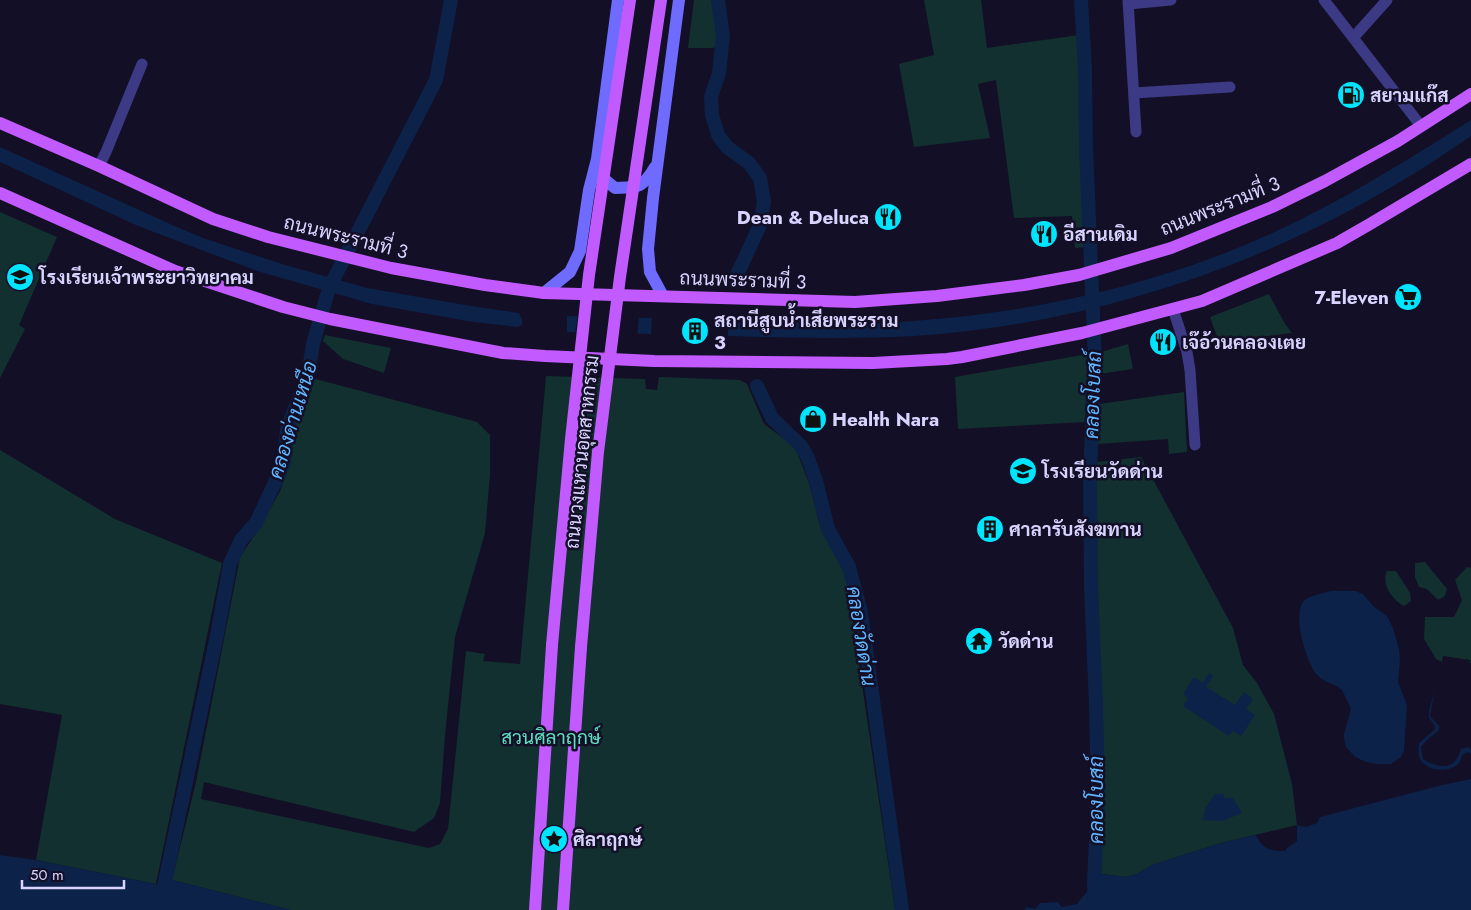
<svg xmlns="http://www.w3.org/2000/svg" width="1471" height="910" font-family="Jost,Sarabun,sans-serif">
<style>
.green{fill:#12302f}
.water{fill:#0c2248}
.pier{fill:#130f26}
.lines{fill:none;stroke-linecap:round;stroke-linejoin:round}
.canal{stroke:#0c2248;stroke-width:14}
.street{stroke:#3d3a85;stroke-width:11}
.secondary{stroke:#6f6bff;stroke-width:12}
.primary{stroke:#c25bff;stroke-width:12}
.primary-bridge{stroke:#c25bff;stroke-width:12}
.labels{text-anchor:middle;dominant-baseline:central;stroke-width:5;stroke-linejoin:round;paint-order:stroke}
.poi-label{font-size:19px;font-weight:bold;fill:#d9d4ff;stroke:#130f26;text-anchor:start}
.street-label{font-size:19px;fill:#d9d4ff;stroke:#130f26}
.park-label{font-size:19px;fill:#5fe0c0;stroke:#130f26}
.water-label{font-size:20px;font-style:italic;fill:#62b6ff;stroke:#130f26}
</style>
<rect width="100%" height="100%" fill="#130f26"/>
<path class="green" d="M 694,0 L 719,0 L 718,45 L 713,48 L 688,48 Z
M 924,0 L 981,0 L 987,48 L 1079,35 L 1084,247 L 1075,248 L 1072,216 L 1014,218 L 996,80 L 978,84 L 990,138 L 914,147 L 899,64 L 934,55 Z
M 0,212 L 57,237 L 19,325 L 25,329 L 0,378 Z
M 1269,294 L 1285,324 L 1292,333 L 1219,342 L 1210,317 Z
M 325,335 L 391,348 L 384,373 L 343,359 L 323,341 Z
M 1128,344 L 1133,369 L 1100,374 L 1101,352 Z
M 1088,354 L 1085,422 L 958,429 L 955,377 Z
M 546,376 L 645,379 L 646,389 L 657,390 L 659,377 L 740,380 L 747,384 L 764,424 L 795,447 L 809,483 L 820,526 L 845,568 L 895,910 L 291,910 L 172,880 L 196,782 L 240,557 L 263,522 L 280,491 L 288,468 L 290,457 L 291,431 L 312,378 L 477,422 L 490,435 L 490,475 L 485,533 L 455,637 L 445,736 L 440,803 L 434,818 L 414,832 L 204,782 L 201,799 L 429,848 L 440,844 L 448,829 L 466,651 L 485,654 L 483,661 L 520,664 Z
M 1184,392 L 1187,452 L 1169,454 L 1168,439 L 1098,444 L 1099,404 Z
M 0,450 L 115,519 L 222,563 L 156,884 L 36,860 L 62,715 L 0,704 Z
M 1141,457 L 1233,628 L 1243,665 L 1257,683 L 1274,714 L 1292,784 L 1297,825 L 1221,843 L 1152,865 L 1137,874 L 1126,877 L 1101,874 L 1104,796 L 1095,581 L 1097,462 Z
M 1425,562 L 1447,589 L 1445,596 L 1438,600 L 1427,589 L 1419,587 L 1415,577 L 1415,563 Z
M 1467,567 L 1471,568 L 1471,663 L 1470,663 L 1470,660 L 1443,656 L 1442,662 L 1436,659 L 1424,639 L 1425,617 L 1454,617 L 1462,600 L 1455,580 Z
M 1387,571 L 1396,571 L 1410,593 L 1411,601 L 1404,606 C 1392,600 1381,584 1387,571 Z"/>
<path class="water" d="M 1471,120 L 1471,136 C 1446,153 1421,170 1395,185 C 1257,267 1100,319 941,334 C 870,340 799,338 728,336 L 728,321 C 789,322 852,326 913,321 C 1033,313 1159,284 1268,235 C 1339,203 1406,161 1471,120 Z
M 0,147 L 179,228 L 203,238 L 282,264 L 367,288 L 471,306 L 519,313 L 522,319 L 522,325 L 518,327 L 473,322 L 372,304 L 257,271 L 138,226 L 0,162 Z
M 567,316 L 652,318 L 651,334 L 567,332 Z
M 1332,591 L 1355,591 L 1363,594 L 1373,606 L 1387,616 L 1393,628 L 1399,649 L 1400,660 L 1398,682 L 1407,705 L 1404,751 L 1401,757 L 1391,764 L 1379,764 L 1366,762 L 1355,757 L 1346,747 L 1344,739 L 1344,734 L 1351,709 L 1342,690 C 1335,684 1326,683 1318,676 C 1307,665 1292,616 1303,602 C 1309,595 1323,593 1332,591 Z
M 1209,673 L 1213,676 L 1206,687 L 1235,705 L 1244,692 L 1253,699 L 1246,709 L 1255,715 L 1241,736 L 1233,731 L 1229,736 L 1183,706 L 1188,698 L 1183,694 L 1194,677 L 1203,683 Z
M 1435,689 L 1430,716 L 1439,726 L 1439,730 L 1427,740 L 1421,747 L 1423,759 C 1431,764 1443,769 1452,764 C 1457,761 1459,754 1461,749 L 1469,747 L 1471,750 L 1471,754 L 1468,752 L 1462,755 C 1461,759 1460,763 1457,765 C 1447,774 1422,770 1419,756 C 1418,752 1419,747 1419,743 L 1435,729 L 1435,726 L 1429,718 L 1429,711 Z
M 1471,779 L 1471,910 L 1024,910 L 1026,907 L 1035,909 L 1040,903 L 1057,902 L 1062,907 L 1077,904 L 1101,874 L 1126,877 L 1137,874 L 1152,865 L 1221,843 L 1255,835 C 1265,849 1268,851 1285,851 L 1287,848 L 1297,841 L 1297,825 L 1306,827 L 1317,823 L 1320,817 L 1442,785 Z
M 1215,794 L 1223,794 L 1225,798 L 1233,798 L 1242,813 L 1222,821 L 1203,820 L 1206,807 Z
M 0,855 L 36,860 L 156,884 L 172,880 L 291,910 L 0,910 Z"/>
<path class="pier" d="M 578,314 L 639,315 L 637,336 L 575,334 Z"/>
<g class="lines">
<path class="canal" d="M 718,0 L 723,36 L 719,73 L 711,97 L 712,115 L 718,135 L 727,147 L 749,163 L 760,178 L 764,201 L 760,225 L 735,279
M 1081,0 L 1085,69 L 1086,149 L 1095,360 L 1090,473 L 1091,587 L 1096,705 L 1098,796 L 1094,882 L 1095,910
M 757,386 L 772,418 L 801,446 L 808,458 L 816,481 L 828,529 L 849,567 L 861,612 L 902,910
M 159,910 L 217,635 L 230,564 L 241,540 L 256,523 L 284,463 L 287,429 L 308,375 L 313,344 L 329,288 L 436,80 L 451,0"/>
<path class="street" d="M 1128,0 L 1136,132
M 1324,0 L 1421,126
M 1128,4 L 1171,0
M 1353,38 L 1387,0
M 1134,93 L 1230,87
M 99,166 L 106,152 L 142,64
M 1173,309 L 1187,352 L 1190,370 L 1195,445"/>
<path class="secondary" d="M 601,170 L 603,178 L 615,188 C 638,187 642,189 655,167
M 544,293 L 570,272 L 580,251 L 589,190 L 597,159 L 618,0
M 663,296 L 650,272 L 648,249 L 653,198 L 679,0"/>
<path class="primary" d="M 0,123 L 99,166 L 213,219 L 268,237 L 391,268 L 485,285 L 544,293 L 855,302 L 937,296 L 1024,285 L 1079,275 L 1171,248 L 1272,207 L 1325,181 L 1398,141 L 1471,94
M 0,193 L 175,271 L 283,307 L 330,319 L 503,353 L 545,356 L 654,361 L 873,363 L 947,359 L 962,357 L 1082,333 L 1202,301 L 1337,243 L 1370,224 L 1471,164
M 535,910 L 552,645
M 563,910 L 581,647"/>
<path class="primary-bridge" d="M 552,645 L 571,439 L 589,275 L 630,0
M 581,647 L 598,452 L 620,277 L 661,0"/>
</g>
<defs>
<g id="fuel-disc" transform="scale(1.4375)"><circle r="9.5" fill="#00e5ff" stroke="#130f26"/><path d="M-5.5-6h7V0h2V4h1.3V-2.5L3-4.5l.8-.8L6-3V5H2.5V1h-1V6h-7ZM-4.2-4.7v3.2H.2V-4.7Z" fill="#111"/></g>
<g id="restaurant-disc" transform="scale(1.4375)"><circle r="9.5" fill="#00e5ff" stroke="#130f26"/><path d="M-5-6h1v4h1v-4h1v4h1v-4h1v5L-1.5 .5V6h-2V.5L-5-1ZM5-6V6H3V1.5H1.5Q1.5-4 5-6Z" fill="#111"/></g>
<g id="school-disc" transform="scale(1.4375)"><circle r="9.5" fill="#00e5ff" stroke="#130f26"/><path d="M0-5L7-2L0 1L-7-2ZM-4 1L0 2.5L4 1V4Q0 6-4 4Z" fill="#111"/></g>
<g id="supermarket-disc" transform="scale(1.4375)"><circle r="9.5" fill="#00e5ff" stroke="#130f26"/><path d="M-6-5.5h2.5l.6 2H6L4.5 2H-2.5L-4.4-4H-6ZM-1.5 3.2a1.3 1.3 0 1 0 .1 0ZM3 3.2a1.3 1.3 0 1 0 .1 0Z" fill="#111"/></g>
<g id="building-disc" transform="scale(1.4375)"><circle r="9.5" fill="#00e5ff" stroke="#130f26"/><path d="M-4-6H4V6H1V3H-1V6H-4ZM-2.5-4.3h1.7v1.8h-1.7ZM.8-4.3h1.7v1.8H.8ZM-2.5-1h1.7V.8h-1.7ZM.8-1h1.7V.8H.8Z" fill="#111"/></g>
<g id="shop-disc" transform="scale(1.4375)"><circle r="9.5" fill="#00e5ff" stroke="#130f26"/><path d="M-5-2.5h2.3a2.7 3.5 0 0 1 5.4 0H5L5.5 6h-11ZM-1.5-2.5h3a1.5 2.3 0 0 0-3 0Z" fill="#111"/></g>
<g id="temple-disc" transform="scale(1.4375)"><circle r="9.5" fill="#00e5ff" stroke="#130f26"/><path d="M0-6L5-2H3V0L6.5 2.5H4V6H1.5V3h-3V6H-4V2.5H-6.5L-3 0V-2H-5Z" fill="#111"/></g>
<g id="sight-disc" transform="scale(1.4375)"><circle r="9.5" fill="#00e5ff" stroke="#130f26"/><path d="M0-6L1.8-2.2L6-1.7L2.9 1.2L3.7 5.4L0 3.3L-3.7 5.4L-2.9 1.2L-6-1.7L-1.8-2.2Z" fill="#111"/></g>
</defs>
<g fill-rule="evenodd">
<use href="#fuel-disc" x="1351" y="95"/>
<use href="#restaurant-disc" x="888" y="217"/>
<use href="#restaurant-disc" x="1044" y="234"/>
<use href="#school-disc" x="20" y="277"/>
<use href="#supermarket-disc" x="1408" y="297"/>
<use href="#building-disc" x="695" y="331"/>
<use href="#restaurant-disc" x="1163" y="342"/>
<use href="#shop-disc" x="813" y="419"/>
<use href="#school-disc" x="1023" y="471"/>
<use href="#building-disc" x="990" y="529"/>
<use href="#temple-disc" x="979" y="641"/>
<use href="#sight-disc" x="554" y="839"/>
</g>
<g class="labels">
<g class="poi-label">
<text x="1370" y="95">สยามแก๊ส</text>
<text x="869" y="217" text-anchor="end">Dean &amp; Deluca</text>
<text x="1063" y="234">อีสานเดิม</text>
<text x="39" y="277">โรงเรียนเจ้าพระยาวิทยาคม</text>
<text x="1389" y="297" text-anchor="end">7-Eleven</text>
<text x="714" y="320">สถานีสูบน้ำเสียพระราม<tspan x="714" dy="22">3</tspan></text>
<text x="1182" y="342">เจ๊อ้วนคลองเตย</text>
<text x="832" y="419">Health Nara</text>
<text x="1042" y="471">โรงเรียนวัดด่าน</text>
<text x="1009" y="529">ศาลารับสังฆทาน</text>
<text x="998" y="641">วัดด่าน</text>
<text x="573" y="839">ศิลาฤกษ์</text>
</g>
<g class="street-label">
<text transform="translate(1220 206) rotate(-22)">ถนนพระรามที่ 3</text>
<text transform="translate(346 237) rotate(14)">ถนนพระรามที่ 3</text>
<text transform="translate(743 280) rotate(2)">ถนนพระรามที่ 3</text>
<text transform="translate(582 452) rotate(-84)">ถนนวงแหวนอุตสาหกรรม</text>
</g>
<g class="park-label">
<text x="551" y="737">สวนศิลาฤกษ์</text>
</g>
<g class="water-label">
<text transform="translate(1093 395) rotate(-88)">คลองโบสถ์</text>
<text transform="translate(293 420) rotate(-73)">คลองด่านเหนือ</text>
<text transform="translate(861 636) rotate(81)">คลองวัดด่าน</text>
<text transform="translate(1096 800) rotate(-90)">คลองโบสถ์</text>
</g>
</g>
<path d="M22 880v8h102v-8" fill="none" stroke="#d9d4ff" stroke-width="2.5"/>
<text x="30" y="880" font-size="15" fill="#d9d4ff" stroke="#130f26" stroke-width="4" paint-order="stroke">50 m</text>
</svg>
